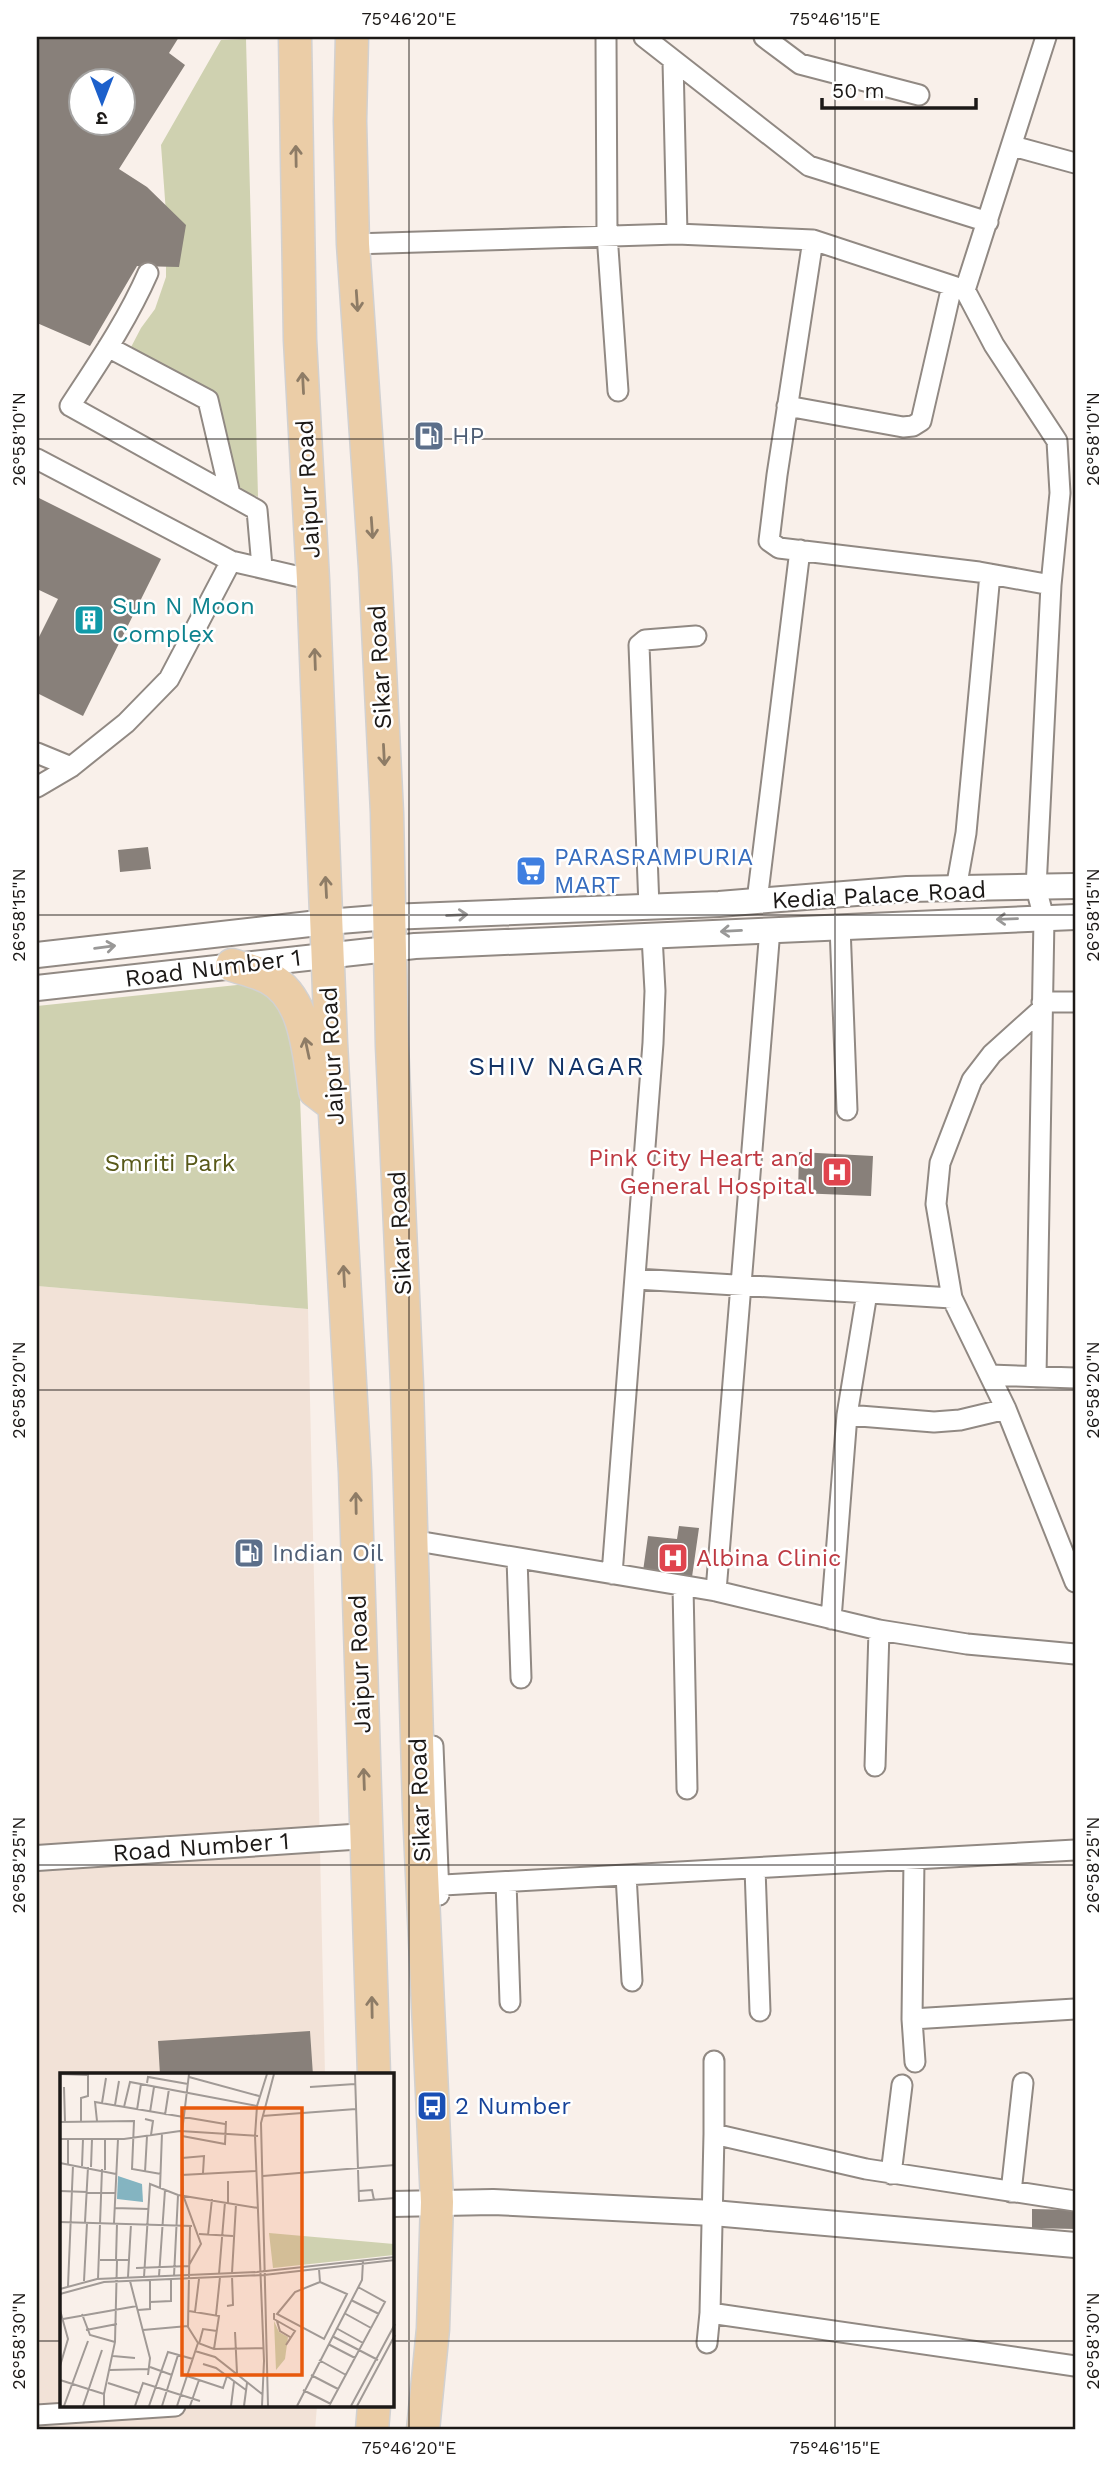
<svg xmlns="http://www.w3.org/2000/svg" width="1112" height="2467" font-family="'Work Sans','Noto Sans Devanagari',sans-serif">
<style>
.built{fill:#f2e2d7}
.green{fill:#cfd1b0}
.building{fill:#88807a;fill-rule:evenodd}
.lines{fill:none;stroke-linecap:round;stroke-linejoin:round}
.minor-casing{stroke:#918983;stroke-width:23}
.tertiary-casing{stroke:#918983;stroke-width:28}
.primary-casing{stroke:#d2d1d1;stroke-width:35}
.minor{stroke:#fff;stroke-width:19}
.tertiary{stroke:#fff;stroke-width:24}
.primary{stroke:#ebcda7;stroke-width:32}
.oneway{stroke:#8e7c66}
.oneway2{stroke:#999897}
.ticks{fill:none;stroke:#1c1917;stroke-width:2;stroke-opacity:0.45}
.labels{text-anchor:middle;dominant-baseline:central;stroke-width:5;stroke-linejoin:round;paint-order:stroke}
.service-label{font-size:24px;fill:#4e5e75;stroke:#fff;text-anchor:start}
.street-label{font-size:24px;fill:#1c1917;stroke:#fff}
.culture-label{font-size:24px;fill:#0d838f;stroke:#fff;text-anchor:start}
.shop-label{font-size:24px;fill:#366cbe;stroke:#fff;text-anchor:start}
.health-label{font-size:24px;fill:#be3a42;stroke:#fff;text-anchor:end}
.park-label{font-size:24px;fill:#585919;stroke:#fff}
.transit-label{font-size:24px;fill:#164399;stroke:#fff;text-anchor:start}
.neighbourhood-label{font-size:26px;letter-spacing:2px;fill:#123367;stroke:#fff}
.inset-road{fill:none;stroke:#a19a96;stroke-width:2}
.view{fill:#e8590c;fill-opacity:0.15;stroke:#e8590c;stroke-width:3.5}
.inset-edge{fill:none;stroke:#1c1917;stroke-width:3.5}
.neatline{fill:none;stroke:#1c1917;stroke-width:2.5}
.ticks-label{font-size:18px;text-anchor:middle;fill:#1c1917}
</style>
<rect width="100%" height="100%" fill="#f9f0ea"/>
<path class="built" d="M 37,1286 L 308,1309 L 325,2075 L 61,2075 L 61,2406 L 317,2406 L 315,2430 L 37,2430 Z"/>
<path class="green" d="M 246,39 L 258,497 L 241,490 L 233,469 L 213,394 L 129,351 L 141,328 L 155,309 L 166,277 L 166,213 L 161,145 L 221,40 Z
M 266,982 L 298,1044 L 308,1309 L 37,1286 L 37,1006 Z"/>
<path class="building" d="M 37,37 L 179,37 L 169,53 L 185,65 L 119,169 L 147,187 L 186,225 L 179,267 L 137,266 L 90,346 L 37,323 ZM 80,80 L 122,80 L 122,122 L 80,122 Z
M 37,497 L 161,559 L 83,716 L 37,693 L 37,641 L 58,599 L 37,589 Z
M 148,847 L 151,869 L 120,872 L 118,850 Z
M 799,1152 L 873,1156 L 871,1196 L 798,1193 Z
M 679,1526 L 699,1528 L 692,1577 L 643,1571 L 648,1536 L 677,1539 Z
M 310,2031 L 313,2075 L 160,2075 L 158,2041 Z
M 1032,2209 L 1075,2210 L 1075,2229 L 1032,2228 Z"/>
<g class="lines">
<g class="minor-casing">
<path id="minor" d="M 606,37 L 607,234 L 618,391
M 644,37 L 809,166 L 988,222
M 764,37 L 800,64 L 919,95
M 673,61 L 677,234
M 1013,146 L 1075,163
M 813,240 L 777,475 L 769,541 L 779,548 L 979,572 L 1051,585
M 353,244 L 677,234 L 813,240 L 965,290 L 994,345 L 1057,441 L 1060,493 L 1051,585 L 1036,888 L 1044,918 L 1036,1377
M 148,273 C 127,321 98,363 70,406 L 257,510 L 262,567
M 965,290 L 1046,37
M 108,347 L 208,400 L 230,494
M 787,406 L 903,427 L 913,426 L 921,421 L 952,286
M 37,459 L 231,561 L 169,679 L 126,723 L 71,767 L 37,787
M 231,561 L 313,580
M 37,753 L 71,767
M 956,889 L 966,833 L 990,574
M 757,901 L 800,550
M 649,907 L 639,645 L 645,640 L 696,636
M 840,926 L 847,1110
M 1042,1002 L 1075,1002
M 1042,1009 L 992,1054 L 972,1080 L 940,1163 L 936,1204 L 952,1298 L 1006,1409 L 1075,1582
M 636,1279 L 952,1298
M 990,1375 L 1075,1378
M 847,1415 L 934,1422 L 960,1420 L 1006,1409
M 411,1540 L 716,1591 L 879,1630 L 967,1644 L 1075,1654
M 517,1558 L 521,1678
M 612,1574 L 653,1043 L 655,991 L 652,936
M 683,1586 L 687,1789
M 716,1591 L 770,929
M 831,1619 L 847,1415 L 867,1293
M 433,1746 L 439,1895
M 875,1766 L 879,1630
M 914,1859 L 912,2019 L 1075,2009
M 755,1868 L 760,2011
M 626,1875 L 632,1981
M 506,1882 L 510,2002
M 426,1886 L 1075,1850
M 912,2019 L 915,2062
M 714,2061 L 714,2134
M 891,2174 L 902,2085
M 1011,2192 L 1023,2083
M 710,2313 L 1075,2366
M 707,2343 L 710,2313 L 714,2134 L 866,2169 L 1075,2201
M 37,2415 L 175,2406"/>
</g>
<g class="tertiary-casing">
<path id="tertiary" d="M 37,955 L 327,922 L 389,917 L 719,904 L 907,889 L 1075,886
M 37,988 L 415,946 L 1075,917
M 37,1858 L 366,1836
M 392,2204 L 493,2202 L 713,2213 L 1075,2245"/>
</g>
<g class="primary-casing">
<path id="primary" d="M 295,37 L 300,340 L 313,580 L 331,1043 L 355,1472 L 374,2075
M 352,37 L 350,121 L 353,244 L 375,567 L 387,813 L 392,1046 L 407,1385 L 419,1809 L 437,2202 L 433,2329 L 423,2430
M 232,965 C 244,969 258,972 269,978 C 307,998 308,1054 315,1091 L 328,1101
M 372,2430 L 374,2406"/>
</g>
<use href="#minor" class="minor"/>
<use href="#tertiary" class="tertiary"/>
<use href="#primary" class="primary"/>
</g>
<defs><path id="oneway-shaft" d="M-6 0H5M1.5-3L5.5 0L1.5 3" fill="none" stroke-width="1.6" stroke-linecap="round" stroke-linejoin="round" transform="scale(1.75)"/></defs>
<g class="oneway">
<use href="#oneway-shaft" transform="translate(296 156) rotate(-91)"/>
<use href="#oneway-shaft" transform="translate(357 301) rotate(86)"/>
<use href="#oneway-shaft" transform="translate(303 383) rotate(-93)"/>
<use href="#oneway-shaft" transform="translate(372 528) rotate(86)"/>
<use href="#oneway-shaft" transform="translate(315 659) rotate(-92)"/>
<use href="#oneway-shaft" transform="translate(384 755) rotate(87)"/>
<use href="#oneway-shaft" transform="translate(326 887) rotate(-93)"/>
<use href="#oneway-shaft" transform="translate(307 1048) rotate(-102)"/>
<use href="#oneway-shaft" transform="translate(344 1276) rotate(-93)"/>
<use href="#oneway-shaft" transform="translate(356 1503) rotate(-91)"/>
<use href="#oneway-shaft" transform="translate(364 1779) rotate(-92)"/>
<use href="#oneway-shaft" transform="translate(372 2007) rotate(-91)"/>
</g>
<g class="oneway2">
<use href="#oneway-shaft" transform="translate(457 915) rotate(-3)"/>
<use href="#oneway-shaft" transform="translate(1007 919) rotate(178)"/>
<use href="#oneway-shaft" transform="translate(731 931) rotate(177)"/>
<use href="#oneway-shaft" transform="translate(105 947) rotate(-7)"/>
</g>
<path class="ticks" d="M 409,37 L 409,2430M 835,37 L 835,2430M 37,439 L 1075,439M 37,915 L 1075,915M 37,1390 L 1075,1390M 37,1865 L 1075,1865M 37,2341 L 61,2341M 392,2341 L 1075,2341"/>
<defs>
<g id="fuel-square" transform="scale(1.575)"><rect x="-9" y="-9" width="18" height="18" rx="4" fill="#5c6f8a" stroke="#fff"/><path d="M-5.5-6h7V0h2V4h1.3V-2.5L3-4.5l.8-.8L6-3V5H2.5V1h-1V6h-7ZM-4.2-4.7v3.2H.2V-4.7Z" fill="#fff"/></g>
<g id="building-square" transform="scale(1.575)"><rect x="-9" y="-9" width="18" height="18" rx="4" fill="#0f9aa8" stroke="#fff"/><path d="M-4-6H4V6H1V3H-1V6H-4ZM-2.5-4.3h1.7v1.8h-1.7ZM.8-4.3h1.7v1.8H.8ZM-2.5-1h1.7V.8h-1.7ZM.8-1h1.7V.8H.8Z" fill="#fff"/></g>
<g id="supermarket-square" transform="scale(1.575)"><rect x="-9" y="-9" width="18" height="18" rx="4" fill="#3f7fe0" stroke="#fff"/><path d="M-6-5.5h2.5l.6 2H6L4.5 2H-2.5L-4.4-4H-6ZM-1.5 3.2a1.3 1.3 0 1 0 .1 0ZM3 3.2a1.3 1.3 0 1 0 .1 0Z" fill="#fff"/></g>
<g id="hospital-square" transform="scale(1.575)"><rect x="-9" y="-9" width="18" height="18" rx="4" fill="#e0444e" stroke="#fff"/><path d="M-5-5h3v3.5h4V-5h3V5h-3V1.5h-4V5h-3Z" fill="#fff"/></g>
<g id="bus-square" transform="scale(1.575)"><rect x="-9" y="-9" width="18" height="18" rx="4" fill="#1a4fb4" stroke="#fff"/><path d="M-5-6H5V4H4V6H2V4H-2V6H-4V4H-5ZM-3.5-4V0h7V-4ZM-3.5 1.2v1.5H-2V1.2ZM2 1.2v1.5H3.5V1.2Z" fill="#fff"/></g>
</defs>
<g fill-rule="evenodd">
<use href="#fuel-square" x="429" y="436"/>
<use href="#building-square" x="89" y="620"/>
<use href="#supermarket-square" x="531" y="871"/>
<use href="#hospital-square" x="837" y="1172"/>
<use href="#fuel-square" x="249" y="1553"/>
<use href="#hospital-square" x="673" y="1558"/>
<use href="#bus-square" x="432" y="2106"/>
</g>
<g class="labels">
<g class="service-label">
<text x="452" y="436">HP</text>
<text x="272" y="1553">Indian Oil</text>
</g>
<g class="street-label">
<text transform="translate(308 489) rotate(-93)">Jaipur Road</text>
<text transform="translate(380 667) rotate(-93)">Sikar Road</text>
<text transform="translate(879 895) rotate(-3)">Kedia Palace Road</text>
<text transform="translate(213 968) rotate(-7)">Road Number 1</text>
<text transform="translate(332 1056) rotate(-93)">Jaipur Road</text>
<text transform="translate(400 1233) rotate(-93)">Sikar Road</text>
<text transform="translate(360 1664) rotate(-92)">Jaipur Road</text>
<text transform="translate(420 1800) rotate(-92)">Sikar Road</text>
<text transform="translate(201 1847) rotate(-4)">Road Number 1</text>
</g>
<g class="culture-label">
<text x="112" y="606">Sun N Moon<tspan x="112" dy="28">Complex</tspan></text>
</g>
<g class="shop-label">
<text x="554" y="857">PARASRAMPURIA<tspan x="554" dy="28">MART</tspan></text>
</g>
<g class="health-label">
<text x="814" y="1158">Pink City Heart and<tspan x="814" dy="28">General Hospital</tspan></text>
<text x="696" y="1558" text-anchor="start">Albina Clinic</text>
</g>
<g class="park-label">
<text x="170" y="1163">Smriti Park</text>
</g>
<g class="transit-label">
<text x="455" y="2106">2 Number</text>
</g>
<g class="neighbourhood-label">
<text x="557" y="1066">SHIV NAGAR</text>
</g>
</g>
<g transform="translate(60 2073)">
<rect width="334" height="334" fill="#f9f0ea"/>
<path d="M 209,160 L 334,171 L 334,182 L 213,195 ZM 214,248 L 219,259 L 228,264 L 225,286 L 216,297 Z" fill="#cfd1b0"/>
<path d="M 58,103 L 82,111 L 83,129 L 57,126 Z" fill="#84b4c1"/>
<path class="inset-road" d="M 0,1 L 28,2M 129,1 L 122,59 L 123,122 L 141,171 L 129,192M 295,1 L 299,128 L 335,125M 129,4 L 199,23M 87,10 L 88,4 L 128,11M 4,14 L 5,49M 250,14 L 295,11M 42,30 L 46,5M 55,32 L 59,8M 64,34 L 70,9 L 197,33M 77,37 L 81,11M 90,39 L 94,14M 105,42 L 109,16M 202,43 L 296,36M 85,46 L 93,48 L 91,62M 37,48 L 35,29 L 165,51M 0,49 L 74,48 L 72,96 L 101,101M 21,49 L 21,25 L 28,23 L 28,1M 122,63 L 165,71 L 166,48M 0,66 L 64,66 L 120,58 L 198,63M 45,66 L 45,97M 122,85 L 144,83 L 143,100M 0,90 L 56,101M 8,91 L 8,66M 22,93 L 23,66M 31,94 L 32,66M 85,99 L 87,63M 121,102 L 196,98M 203,103 L 335,92M 168,108 L 168,130M 100,115 L 102,60M 0,118 L 55,120M 299,118 L 312,117 L 314,127M 54,135 L 89,136M 0,149 L 132,153M 25,149 L 28,94M 54,150 L 58,66M 130,153 L 128,254 L 138,270 L 154,276 L 204,275M 139,161 L 173,163M 148,162 L 152,126M 40,187 L 69,187M 56,187 L 57,150M 76,195 L 129,193M 259,196 L 260,209 L 287,221 L 264,266 L 217,241 L 235,219 L 260,209M 172,200 L 176,131M 159,201 L 165,129M 99,203 L 105,117M 114,203 L 118,122M 68,204 L 71,151M 84,204 L 90,111 L 118,122 L 198,135M 38,206 L 42,96M 24,208 L 27,150M 70,208 L 90,285 L 88,302M 8,213 L 13,92M 0,216 L 37,206 L 197,199 L 335,184M 0,221 L 44,209 L 204,202 L 335,187M 291,227 L 319,241M 90,229 L 111,228 L 111,207M 167,233 L 173,232 L 172,203M 0,237 L 8,266 L 0,293M 78,237 L 90,236 L 90,207M 129,238 L 159,243 L 154,276M 135,239 L 139,206M 214,240 L 214,246 L 235,258 L 226,272M 284,240 L 311,255M 22,241 L 30,262 L 55,269M 156,242 L 160,204M 3,246 L 77,233M 217,248 L 220,258 L 230,264M 276,255 L 303,270M 26,257 L 57,251M 83,257 L 128,253M 175,259 L 177,300M 272,263 L 318,287M 139,271 L 143,256 L 157,258M 268,271 L 295,285M 135,278 L 155,284 L 202,321M 53,283 L 75,285M 259,287 L 286,302M 143,291 L 156,295 L 186,317M 90,294 L 112,302M 50,297 L 89,296M 251,302 L 278,316M 127,303 L 163,315 L 167,303M 0,307 L 44,321 L 44,333M 48,310 L 79,320M 243,317 L 271,331M 44,321 L 55,269 L 57,187M 4,333 L 28,268M 23,333 L 42,277M 75,333 L 83,310 L 140,328M 89,333 L 108,279 L 133,286M 102,333 L 118,282M 117,333 L 138,270M 130,333 L 139,307M 171,333 L 174,309M 184,333 L 187,310M 202,333 L 204,288 L 195,63 L 197,33 L 207,1M 208,333 L 201,50 L 214,1M 237,333 L 302,207 L 303,188M 269,333 L 325,229 L 298,214M 291,333 L 335,251M 297,333 L 335,262"/>
<path class="view" d="M 122,35 L 242,35 L 242,302 L 122,302 Z"/>
<rect width="334" height="334" class="inset-edge"/>
</g>
<rect width="1112" height="2467" fill="none" stroke="#ffffff" stroke-width="77"/>
<g transform="translate(102 102) rotate(180)"><circle r="33" fill="#ffffff" stroke="#a4a3a2" stroke-width="2"/>
<path d="M0-5L12 26L0 18L-12 26Z" fill="#1c60cb"/>
<text y="-10" font-size="19" font-weight="bold" text-anchor="middle" fill="#1c1917">उ</text>
</g>
<path d="M822 98v10h154v-10" fill="none" stroke="#1c1917" stroke-width="3.5"/>
<text x="832" y="98" font-size="21" fill="#1c1917" stroke="#ffffff" stroke-width="5" paint-order="stroke">50 m</text>
<rect x="38" y="38" width="1036" height="2390" class="neatline"/>
<g class="ticks-label">
<text x="409" y="25">75°46'20"E</text>
<text x="835" y="25">75°46'15"E</text>
<text transform="translate(1093 439) rotate(-90)" y="6">26°58'10"N</text>
<text transform="translate(19 439) rotate(-90)" y="6">26°58'10"N</text>
<text transform="translate(19 915) rotate(-90)" y="6">26°58'15"N</text>
<text transform="translate(1093 915) rotate(-90)" y="6">26°58'15"N</text>
<text transform="translate(19 1390) rotate(-90)" y="6">26°58'20"N</text>
<text transform="translate(1093 1390) rotate(-90)" y="6">26°58'20"N</text>
<text transform="translate(1093 1865) rotate(-90)" y="6">26°58'25"N</text>
<text transform="translate(19 1865) rotate(-90)" y="6">26°58'25"N</text>
<text transform="translate(19 2341) rotate(-90)" y="6">26°58'30"N</text>
<text transform="translate(1093 2341) rotate(-90)" y="6">26°58'30"N</text>
<text x="409" y="2454">75°46'20"E</text>
<text x="835" y="2454">75°46'15"E</text>
</g>
</svg>
